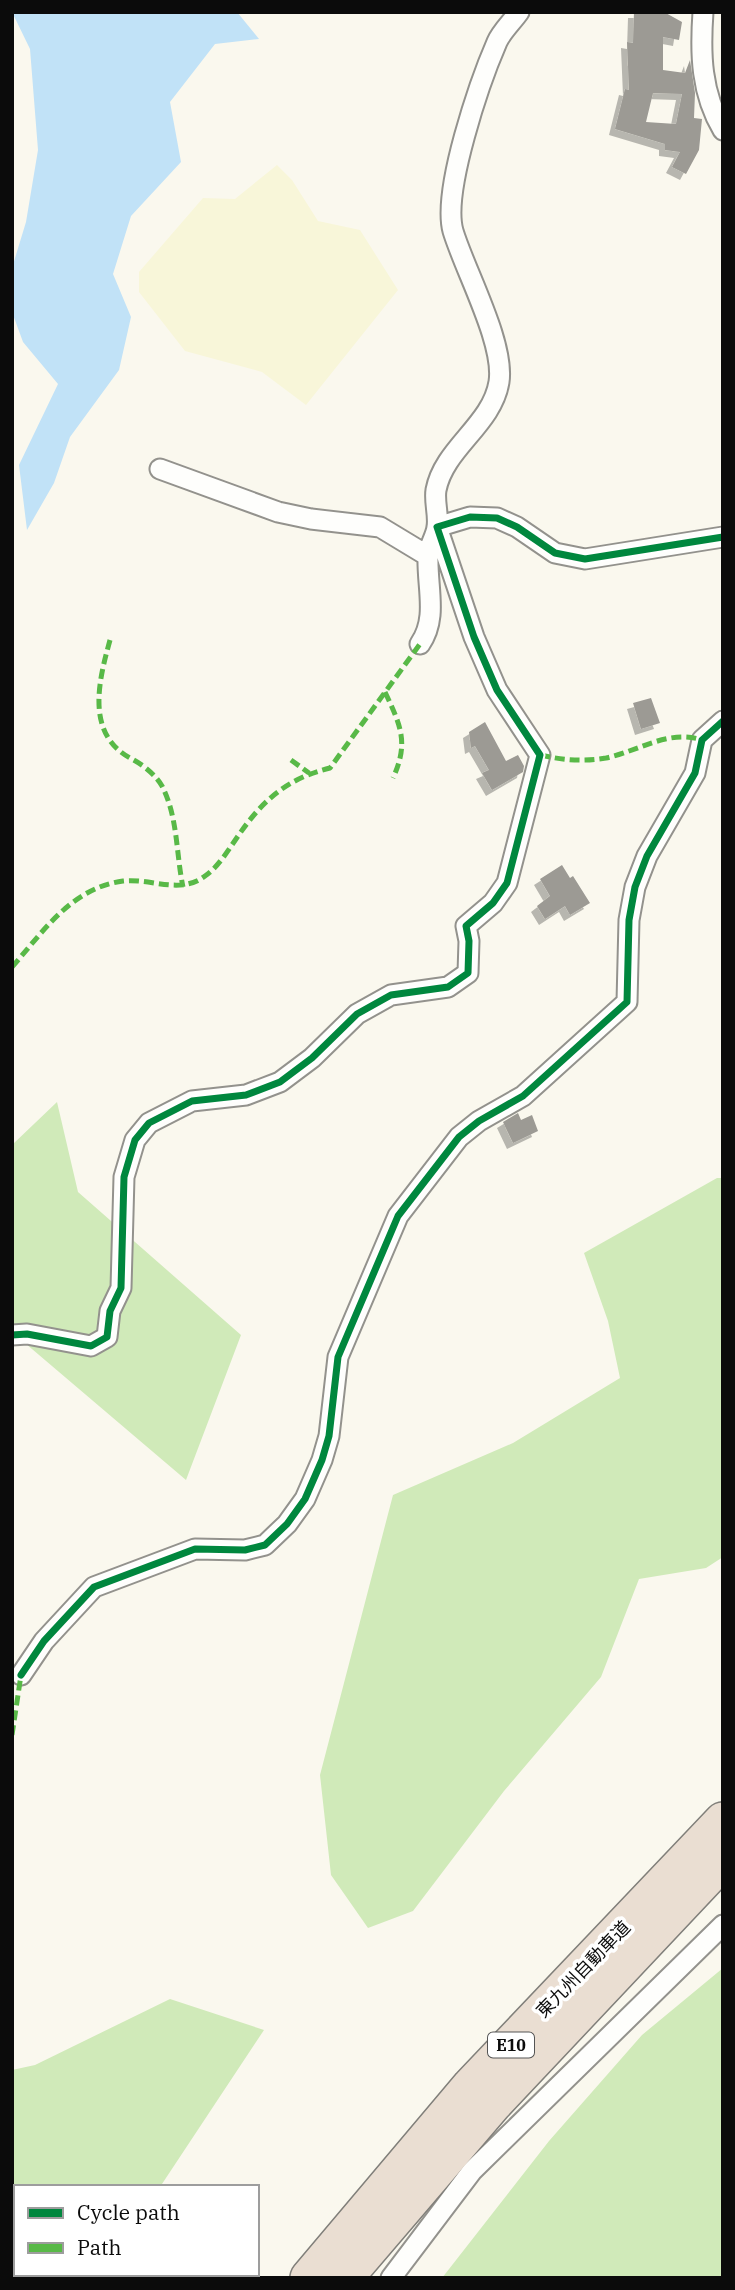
<svg xmlns="http://www.w3.org/2000/svg" width="735" height="2290" font-family="'IBM Plex Serif','Noto Sans JP',serif">
<style>
.farmland{fill:#f8f6d9}
.forest{fill:#d0eab9}
.water{fill:#c1e2f7}
.building{fill:#9c9a94;fill-rule:evenodd;filter:url(#shadow)}
.lines{fill:none;stroke-linecap:round;stroke-linejoin:round}
.street-casing{stroke:#93928d;stroke-width:23}
.highway-casing{stroke:#807f7a;stroke-width:40}
.street{stroke:#fefefc;stroke-width:19}
.highway{stroke:#eaded2;stroke-width:37}
.quiet{stroke:#58b947;stroke-width:5;stroke-dasharray:10 5;stroke-linecap:butt}
.cycleway-casing{stroke:#fff;stroke-width:11}
.cycleway{stroke:#00873e;stroke-width:7}
.labels{text-anchor:middle;dominant-baseline:central;stroke-width:7;stroke-linejoin:round;paint-order:stroke}
.shield{fill:#fff;stroke:#545454;stroke-width:2}
.shield-label{font-size:16px;font-weight:bold;fill:#0b0b0b}
.street-label{font-size:18px;fill:#0b0b0b;stroke:#fff}
</style>
<defs>
<filter id="shadow"><feDropShadow dx="-6" dy="6" stdDeviation="0" flood-color="#0004"/></filter>
</defs>
<rect width="100%" height="100%" fill="#faf8ee"/>
<path class="farmland" d="M 277,165 L 292,180 L 318,221 L 360,230 L 398,290 L 306,405 L 262,372 L 185,351 L 139,292 L 139,272 L 203,198 L 235,199 Z"/>
<path class="forest" d="M 57,1102 L 78,1192 L 241,1335 L 186,1480 L 12,1332 L 12,1145 Z
M 717,1178 L 723,1178 L 723,1557 L 706,1568 L 639,1579 L 601,1677 L 504,1791 L 413,1911 L 368,1928 L 331,1875 L 320,1775 L 393,1495 L 513,1443 L 620,1378 L 608,1321 L 584,1253 Z
M 723,1968 L 723,2278 L 442,2278 L 549,2141 L 642,2035 Z
M 170,1999 L 264,2030 L 160,2187 L 16,2187 L 16,2274 L 38,2274 L 32,2278 L 12,2278 L 12,2070 L 35,2065 Z"/>
<path class="water" d="M 12,12 L 237,12 L 259,39 L 215,44 L 170,102 L 181,162 L 131,216 L 113,274 L 131,317 L 119,370 L 70,437 L 54,483 L 27,530 L 19,465 L 58,384 L 23,342 L 12,312 L 12,268 L 26,222 L 38,150 L 30,49 Z"/>
<path class="building" d="M 634,12 L 664,12 L 682,22 L 679,40 L 663,37 L 663,70 L 685,73 L 690,60 L 695,93 L 694,118 L 702,119 L 699,150 L 686,174 L 672,167 L 680,152 L 665,150 L 665,144 L 615,129 L 625,89 L 629,90 L 627,42 L 633,43 ZM 653,93 L 682,94 L 676,124 L 646,122 Z
M 651,698 L 660,723 L 641,729 L 633,703 Z
M 485,722 L 506,761 L 518,755 L 524,766 L 523,772 L 492,790 L 482,773 L 489,770 L 475,746 L 471,748 L 469,732 Z
M 562,865 L 570,878 L 573,876 L 590,903 L 570,915 L 565,906 L 545,919 L 537,906 L 550,896 L 540,879 Z
M 518,1113 L 521,1120 L 532,1115 L 538,1131 L 513,1143 L 503,1122 Z"/>
<g class="lines">
<g class="street-casing">
<path id="street" d="M 703,12 C 700,54 701,93 723,130
M 160,469 L 278,512 L 311,519 L 380,527 L 428,556
M 420,644 C 438,618 427,588 428,557 C 428,547 436,537 437,527 C 439,515 434,502 436,490 C 444,448 492,425 499,382 C 505,343 465,271 453,231 C 442,191 480,81 497,42 C 502,31 512,22 519,12
M 12,1335 L 27,1334 L 91,1346 L 107,1337 L 110,1311 L 121,1288 L 124,1177 L 135,1140 L 149,1123 L 192,1101 L 246,1095 L 280,1082 L 312,1058 L 357,1014 L 391,995 L 448,987 L 468,973 L 469,941 L 466,926 L 493,903 L 507,883 L 540,755 L 497,690 L 474,637 L 437,527 L 470,517 L 497,518 L 517,527 L 555,553 L 585,559 L 723,537
M 21,1675 L 44,1641 L 94,1587 L 195,1549 L 245,1550 L 265,1545 L 287,1524 L 305,1499 L 322,1460 L 329,1436 L 338,1357 L 398,1216 L 459,1137 L 479,1121 L 523,1096 L 627,1002 L 629,920 L 635,887 L 647,856 L 695,773 L 702,740 L 723,721
M 391,2278 L 472,2171 L 723,1925"/>
</g>
<g class="highway-casing">
<path id="highway" d="M 309,2278 L 471,2086 L 723,1821
M 344,2278 L 493,2104 L 723,1860"/>
</g>
<use href="#street" class="street"/>
<use href="#highway" class="highway"/>
<path class="quiet" d="M 110,640 C 99,680 85,733 130,758 C 142,764 155,774 162,786 C 178,817 176,854 183,887
M 385,692 C 401,726 409,743 393,778
M 540,755 C 563,760 582,762 606,758 C 639,751 668,729 702,740
M 291,760 L 309,773
M 12,967 C 43,932 71,888 123,881 C 152,878 180,895 205,876 C 218,867 227,852 236,839 C 261,802 285,779 330,768 L 420,644
M 12,1735 L 21,1675"/>
<g class="cycleway-casing">
<path id="cycleway" d="M 12,1335 L 27,1334 L 91,1346 L 107,1337 L 110,1311 L 121,1288 L 124,1177 L 135,1140 L 149,1123 L 192,1101 L 246,1095 L 280,1082 L 312,1058 L 357,1014 L 391,995 L 448,987 L 468,973 L 469,941 L 466,926 L 493,903 L 507,883 L 540,755 L 497,690 L 474,637 L 437,527 L 470,517 L 497,518 L 517,527 L 555,553 L 585,559 L 723,537
M 21,1675 L 44,1641 L 94,1587 L 195,1549 L 245,1550 L 265,1545 L 287,1524 L 305,1499 L 322,1460 L 329,1436 L 338,1357 L 398,1216 L 459,1137 L 479,1121 L 523,1096 L 627,1002 L 629,920 L 635,887 L 647,856 L 695,773 L 702,740 L 723,721"/>
</g>
<use href="#cycleway" class="cycleway"/>
</g>
<g class="labels">
<rect class="shield" x="488" y="2032.5" width="46" height="25" rx="5"/>
<g class="shield-label">
<text x="511" y="2045">E10</text>
</g>
<g class="street-label">
<text transform="translate(583 1969) rotate(-46)">東九州自動車道</text>
</g>
</g>
<rect width="735" height="2290" fill="none" stroke="#0b0b0b" stroke-width="28"/>
<rect x="14" y="2185" width="245" height="91" fill="#ffffff" stroke="#9d9d9d" stroke-width="2"/>
<rect x="28" y="2208" width="35" height="10" fill="#00873e" stroke="#9d9d9d" stroke-width="2"/>
<text x="77" y="2220" font-size="21" fill="#0b0b0b">Cycle path</text>
<rect x="28" y="2243" width="35" height="10" fill="#58b947" stroke="#9d9d9d" stroke-width="2"/>
<text x="77" y="2255" font-size="21" fill="#0b0b0b">Path</text>
</svg>
